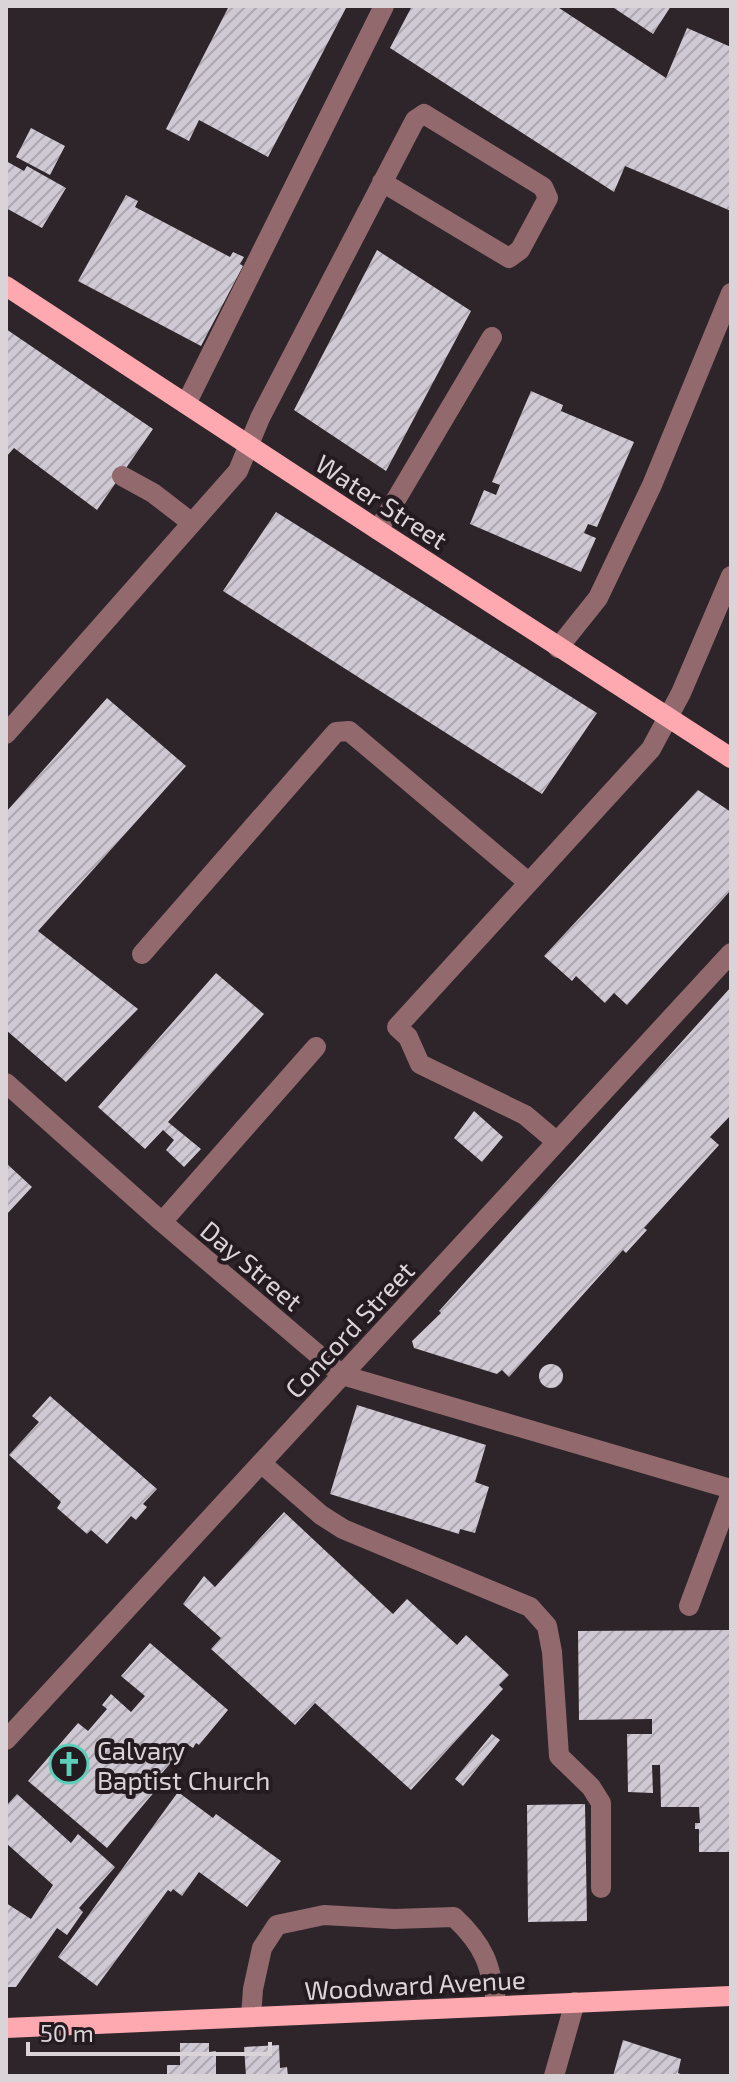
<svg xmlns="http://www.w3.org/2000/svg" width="737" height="2082" font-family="'Exo 2',sans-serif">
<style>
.building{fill:url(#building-hatch)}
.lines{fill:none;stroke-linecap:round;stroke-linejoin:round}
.minor{stroke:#92696c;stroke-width:20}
.major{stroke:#fea8b0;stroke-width:20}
.labels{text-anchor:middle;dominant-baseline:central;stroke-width:8;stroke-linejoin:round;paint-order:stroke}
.street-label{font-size:26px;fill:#dad4d8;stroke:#241b20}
.poi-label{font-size:26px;fill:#dad4d8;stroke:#241b20;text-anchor:start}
</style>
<defs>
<pattern id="building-hatch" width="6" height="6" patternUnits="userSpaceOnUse" patternTransform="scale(2)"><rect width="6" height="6" fill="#cfc9d4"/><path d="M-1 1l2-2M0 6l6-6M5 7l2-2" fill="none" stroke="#aca7af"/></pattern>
</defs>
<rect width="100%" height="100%" fill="#2e252a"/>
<path class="building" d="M 229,6 L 347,6 L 268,157 L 199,120 L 189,141 L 166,129 Z
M 412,6 L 556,6 L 666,78 L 687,28 L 731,47 L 731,211 L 625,166 L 614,192 L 390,48 Z
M 611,6 L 671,6 L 653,34 Z
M 31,128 L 65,146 L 50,175 L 16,157 Z
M 6,161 L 24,171 L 27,166 L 66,188 L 42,228 L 6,208 Z
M 126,195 L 138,201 L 135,207 L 230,257 L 233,252 L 244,257 L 240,264 L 243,266 L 201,346 L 78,281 Z
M 377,250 L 471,311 L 386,471 L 294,410 Z
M 6,329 L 153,429 L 97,510 L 14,448 L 6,457 Z
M 531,391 L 563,405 L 561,411 L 634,442 L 597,527 L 588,524 L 584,533 L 596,538 L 581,572 L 470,524 L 484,490 L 496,495 L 500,485 L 492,482 Z
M 276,512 L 597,713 L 542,794 L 223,591 Z
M 107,698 L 186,766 L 38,931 L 138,1009 L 66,1082 L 6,1030 L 6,812 Z
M 698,790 L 731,812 L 731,890 L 627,1005 L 614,993 L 605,1003 L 576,976 L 572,981 L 544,956 Z
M 216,973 L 264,1014 L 168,1122 L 201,1149 L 184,1167 L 166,1150 L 174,1140 L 163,1130 L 145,1149 L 98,1107 Z
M 731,987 L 731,1115 L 710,1137 L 719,1145 L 644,1228 L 647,1230 L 626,1253 L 623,1250 L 509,1377 L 502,1370 L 497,1374 L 414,1348 L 412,1341 L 441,1313 L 439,1311 Z
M 474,1111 L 503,1137 L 482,1162 L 454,1138 Z
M 6,1163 L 32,1187 L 6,1215 Z
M539 1376a12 12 0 1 1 24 0a12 12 0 1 1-24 0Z
M 50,1396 L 157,1489 L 143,1504 L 147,1507 L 136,1520 L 131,1516 L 107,1544 L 91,1530 L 87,1534 L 57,1508 L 61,1502 L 9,1455 L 39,1422 L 32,1416 Z
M 357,1405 L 486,1445 L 475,1482 L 489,1487 L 475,1533 L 460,1529 L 459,1534 L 330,1494 Z
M 284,1512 L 393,1614 L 407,1599 L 457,1645 L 466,1635 L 509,1675 L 499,1685 L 503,1689 L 411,1790 L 315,1703 L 295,1725 L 211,1649 L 221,1638 L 183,1604 L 204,1576 L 215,1587 Z
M 731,1630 L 731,1852 L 699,1852 L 699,1829 L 695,1829 L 695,1823 L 700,1823 L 699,1807 L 661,1807 L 660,1765 L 652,1765 L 653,1793 L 628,1792 L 627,1734 L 652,1734 L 652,1719 L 579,1720 L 578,1631 Z
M 150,1643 L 228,1710 L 199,1745 L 196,1743 L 193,1748 L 187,1744 L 156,1780 L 161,1784 L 107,1848 L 28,1781 L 78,1723 L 88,1731 L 107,1709 L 102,1705 L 111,1694 L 131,1712 L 145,1696 L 121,1676 Z
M 492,1734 L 500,1740 L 463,1786 L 455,1779 Z
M 178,1792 L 213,1818 L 216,1814 L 281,1861 L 247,1907 L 199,1872 L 182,1896 L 173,1889 L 171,1892 L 168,1890 L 97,1986 L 58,1957 Z
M 17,1794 L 71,1843 L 78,1834 L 115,1867 L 79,1908 L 83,1912 L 67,1935 L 57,1928 L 16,1987 L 6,1987 L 6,1903 L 31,1919 L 53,1885 L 6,1843 L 6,1806 Z
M 585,1804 L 587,1921 L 528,1922 L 527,1805 Z
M 623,2040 L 681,2059 L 678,2073 L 686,2076 L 613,2076 Z
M 180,2043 L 209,2043 L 209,2052 L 216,2051 L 216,2076 L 167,2076 L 167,2065 L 180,2065 Z
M 279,2045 L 280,2068 L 287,2067 L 288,2076 L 246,2076 L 244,2047 Z"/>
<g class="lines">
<path class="minor" d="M 186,404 L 384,6
M 122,476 L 153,493 L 192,523
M 378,530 L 492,337
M 558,648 L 598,598 L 652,485 L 731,293
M 6,734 L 238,471 L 260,418 L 415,120 L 424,114 L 543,187 L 548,198 L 520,250 L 509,258 L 382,182
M 142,954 L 336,732 L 349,731 L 528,882
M 6,1083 L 162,1222 L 342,1375 L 731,1489
M 557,1142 L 525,1115 L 420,1064 L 408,1037 L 397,1027 L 651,749 L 681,693 L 731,576
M 162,1222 L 316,1047
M 261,1463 L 321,1515 L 343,1529 L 530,1607 L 547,1626 L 552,1652 L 559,1756 L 591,1787 L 601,1803 L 601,1888
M 689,1606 L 731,1493
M 6,1740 L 731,953
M 251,2017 L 253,1989 L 262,1948 L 277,1925 L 324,1915 L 394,1919 L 454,1917 C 485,1946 490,1964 497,2006
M 554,2076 L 575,2002"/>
<path class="major" d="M 6,286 L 378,530 L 731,758
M 6,2028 L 731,1996"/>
</g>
<defs>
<g id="church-ring" transform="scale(2)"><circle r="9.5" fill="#241b20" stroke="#5dceb9" stroke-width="1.5"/><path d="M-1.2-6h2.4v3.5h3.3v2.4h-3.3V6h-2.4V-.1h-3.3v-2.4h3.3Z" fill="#5dceb9"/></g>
</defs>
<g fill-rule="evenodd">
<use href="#church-ring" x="69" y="1764"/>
</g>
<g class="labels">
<g class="street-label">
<text transform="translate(382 501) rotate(33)">Water Street</text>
<text transform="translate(252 1265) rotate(40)">Day Street</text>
<text transform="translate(349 1329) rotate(-47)">Concord Street</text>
<text transform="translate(415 1984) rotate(-3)">Woodward Avenue</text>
</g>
<g class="poi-label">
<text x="97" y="1749">Calvary<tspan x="97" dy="30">Baptist Church</tspan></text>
</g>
</g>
<rect width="737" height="2082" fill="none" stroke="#dad4d8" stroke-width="16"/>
<path d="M28 2042v12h242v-12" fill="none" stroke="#dad4d8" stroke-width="4"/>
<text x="40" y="2042" font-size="24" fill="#dad4d8" stroke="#241b20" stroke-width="6" paint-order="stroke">50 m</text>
</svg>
